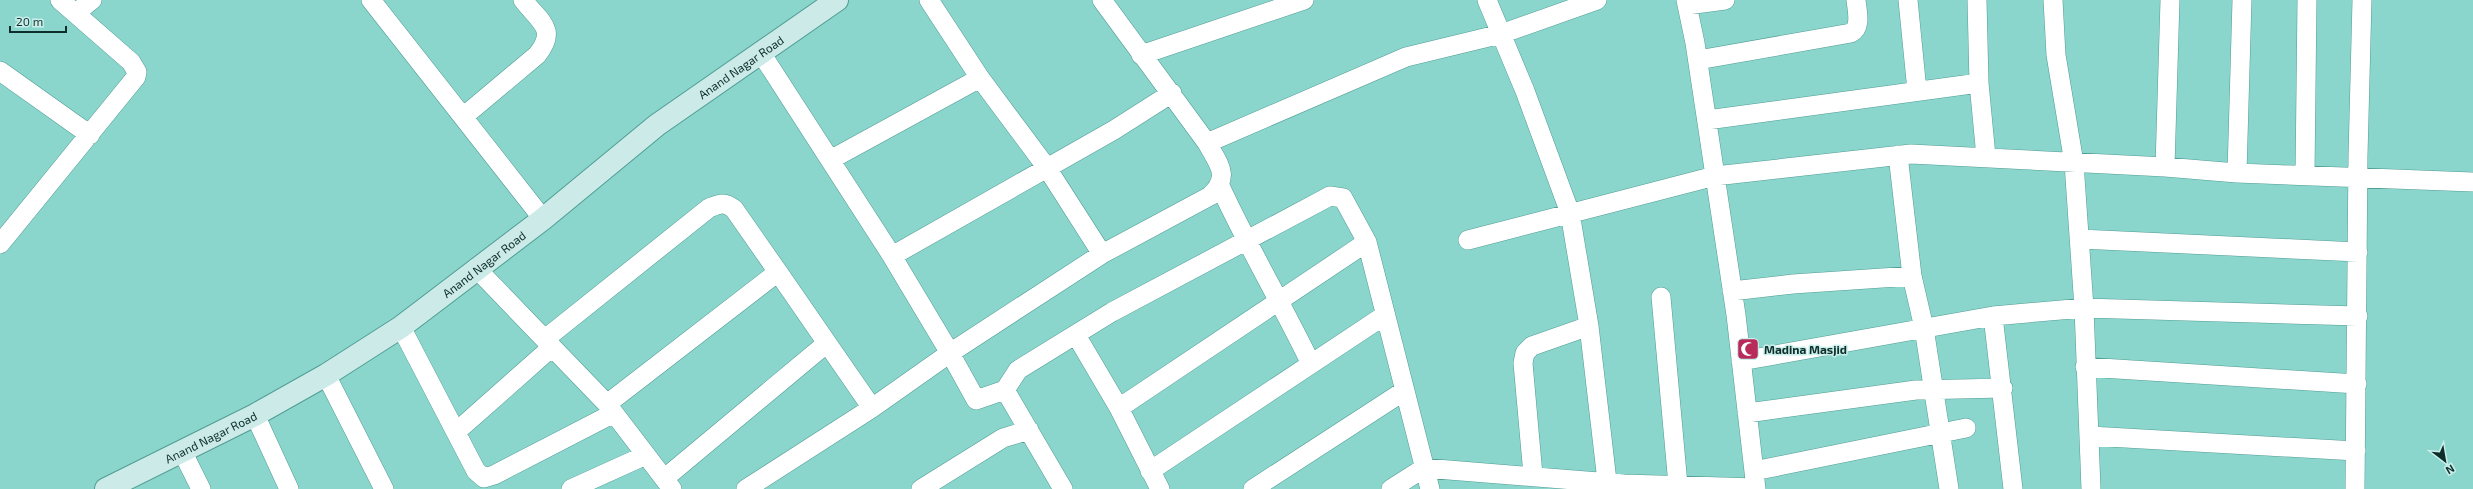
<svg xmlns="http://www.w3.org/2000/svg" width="2473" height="489" font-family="'Exo 2',sans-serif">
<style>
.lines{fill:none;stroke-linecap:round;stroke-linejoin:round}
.street-casing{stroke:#509d94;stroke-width:20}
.secondary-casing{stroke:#509d94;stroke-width:24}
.street{stroke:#fff;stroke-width:19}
.secondary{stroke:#ccebe8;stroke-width:22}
.labels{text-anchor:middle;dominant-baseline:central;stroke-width:3;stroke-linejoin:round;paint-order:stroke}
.street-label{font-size:12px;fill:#0d2e2b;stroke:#caefea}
.poi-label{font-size:12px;font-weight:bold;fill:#0d2e2b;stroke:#caefea;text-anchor:start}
</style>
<rect width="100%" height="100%" fill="#8ad6cd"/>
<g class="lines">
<g class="street-casing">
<path id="street" d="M 371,0 L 543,219
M 929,0 L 980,78 L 1047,168 L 1102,254
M 1487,0 L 1525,91 L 1570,213 L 1589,326 L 1607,481
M 1686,0 L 1695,43 L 1736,315 L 1756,489
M 1908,0 L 1917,91
M 1977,0 L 1979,83 L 1986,157
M 2053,0 L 2056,55 L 2074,163 L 2084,308 L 2091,489
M 1687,5 L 1725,0
M 76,13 L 92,0
M 761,53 L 892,256 L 950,353 L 1102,254 L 1210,196 C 1231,176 1219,165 1207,143 L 1102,0
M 1141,55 L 1304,0
M 1698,60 L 1851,33 C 1862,27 1857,11 1856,0
M 0,71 L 90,135
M 463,117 L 537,55 C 558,29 540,22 523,0
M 1707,120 L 1979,83
M 1207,143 L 1406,57 L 1501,34 L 1597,0
M 1898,155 L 1912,276 L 1924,328 L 1949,489
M 830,160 L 980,78
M 2165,167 L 2170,0
M 2237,173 L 2242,0
M 2305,175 L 2307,0
M 1220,186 C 1248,247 1282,304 1311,364
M 2080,239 L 2358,252
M 1468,240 L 1715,176 L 1911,154 L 2165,167 L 2237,173 L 2473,182
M 0,244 L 136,77 L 137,72 L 131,62 L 60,0
M 892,256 L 1114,130 L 1172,93
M 476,268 L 607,404 L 672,489
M 1732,291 L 1793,284 L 1912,276
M 1661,297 L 1678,485
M 1993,316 L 2084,308 L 2358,316
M 401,327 L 476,471 L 484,478 L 494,475 L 614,413
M 1076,335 L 1119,408 L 1160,489
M 545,339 L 709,208 C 719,204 724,201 734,209 L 778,272 L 607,404
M 827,343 L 872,408
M 1741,361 L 1993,316 L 2013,489
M 2085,367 L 2357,384
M 326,375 L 384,489
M 1005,390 L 1018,370 L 1112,312 L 1330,196 L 1343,198 L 1367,242 L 1430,489
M 1119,408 L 1367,242
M 1747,413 L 1916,390 L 2003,388
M 255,415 L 289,489
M 456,432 L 552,347
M 2090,436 L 2356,451
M 182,451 L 201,489
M 1150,471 L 1385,315
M 1754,471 L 1966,428
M 1533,475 L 1523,363 L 1525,353 L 1532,346 L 1589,326
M 665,478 L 827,343 L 778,272
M 571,489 L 646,455
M 746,489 L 872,408 L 950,353 L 976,400 L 1005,390 L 1063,489
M 921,489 L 1003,438 L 1029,430
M 1253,489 L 1404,391
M 1391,489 L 1424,468 L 1624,484 L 1756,488
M 2355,489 L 2358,156 L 2362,0"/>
</g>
<g class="secondary-casing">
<g id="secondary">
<path id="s1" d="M 106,489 L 255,415 L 326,375 L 401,327 L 543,219 L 657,125 L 837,0"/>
</g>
</g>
<use href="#street" class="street"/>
<use href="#secondary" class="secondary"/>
</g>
<defs>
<g id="mosque-square" transform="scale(1.15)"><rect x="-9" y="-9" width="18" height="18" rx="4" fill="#b82a5a" stroke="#caefea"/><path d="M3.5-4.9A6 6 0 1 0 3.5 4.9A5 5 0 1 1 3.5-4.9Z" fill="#fff"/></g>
</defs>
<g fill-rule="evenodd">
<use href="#mosque-square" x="1748" y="349"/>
</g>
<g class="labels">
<g class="street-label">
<text stroke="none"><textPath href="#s1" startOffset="765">Anand Nagar Road</textPath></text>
<text stroke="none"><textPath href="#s1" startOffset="441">Anand Nagar Road</textPath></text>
<text stroke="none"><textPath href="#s1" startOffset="117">Anand Nagar Road</textPath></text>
</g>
<g class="poi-label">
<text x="1764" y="349">Madina Masjid</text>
</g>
</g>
<g transform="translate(2445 461) rotate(149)" stroke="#caefea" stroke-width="3" paint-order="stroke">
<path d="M0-3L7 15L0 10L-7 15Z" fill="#0d2e2b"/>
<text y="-6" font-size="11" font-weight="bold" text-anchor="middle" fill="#0d2e2b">N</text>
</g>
<path d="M10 26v6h56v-6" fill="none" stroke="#0d2e2b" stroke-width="2"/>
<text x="16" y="26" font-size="12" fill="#0d2e2b" stroke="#caefea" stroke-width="3" paint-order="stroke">20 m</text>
</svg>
